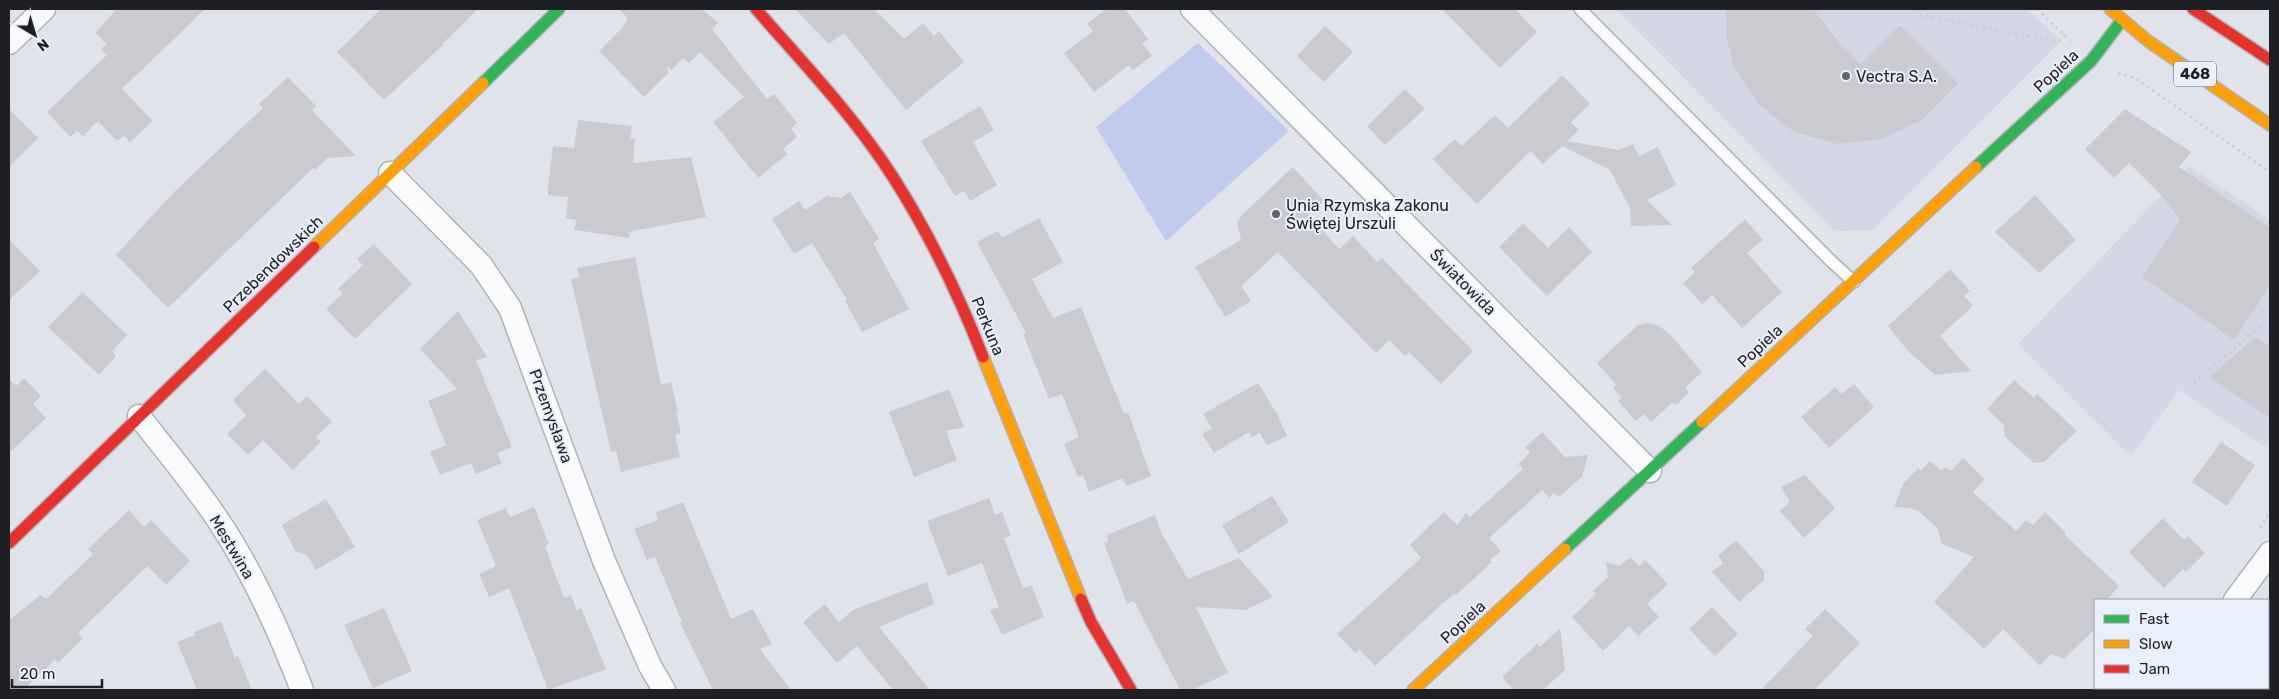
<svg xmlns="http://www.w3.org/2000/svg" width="2279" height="699" font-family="Rubik,sans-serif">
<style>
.built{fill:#d3d7e6}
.green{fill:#c1cbec}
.building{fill:#cacbd1}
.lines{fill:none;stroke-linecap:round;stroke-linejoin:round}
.lane-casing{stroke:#b0b2b7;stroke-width:14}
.street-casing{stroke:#b0b2b7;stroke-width:25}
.fast-casing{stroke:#b0b2b7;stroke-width:14}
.slow-casing{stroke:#b0b2b7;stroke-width:14}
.jam-casing{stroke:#b0b2b7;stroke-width:14}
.path{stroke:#cdced0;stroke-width:3;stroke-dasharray:2.5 4;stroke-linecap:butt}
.lane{stroke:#fafbfc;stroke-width:11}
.street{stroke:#fafbfc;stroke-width:22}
.fast{stroke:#30b455;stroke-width:11}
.slow{stroke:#ff9f0a;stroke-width:11}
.jam{stroke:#e5322d;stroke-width:11}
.poi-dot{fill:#63646a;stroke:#eaeffc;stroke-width:2}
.labels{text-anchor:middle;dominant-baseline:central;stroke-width:4;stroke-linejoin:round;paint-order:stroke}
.shield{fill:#eaeffc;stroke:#5c5e66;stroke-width:1}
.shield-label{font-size:15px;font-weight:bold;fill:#1f2025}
.street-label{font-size:16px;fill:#1f2025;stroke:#eaeffc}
.poi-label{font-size:16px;fill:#1f2025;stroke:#eaeffc;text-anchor:start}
</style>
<rect width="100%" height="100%" fill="#e1e3eb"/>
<path class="built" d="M 1616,9 L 2027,9 L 2061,41 L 1873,230 L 1835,231 Z
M 2189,166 L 2270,220 L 2270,439 L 2266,447 L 2179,390 L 2131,456 L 2018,344 Z"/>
<path class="green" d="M 1198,43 L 1289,131 L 1166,241 L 1096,127 Z"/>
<path class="building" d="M 117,9 L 205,9 L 122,89 L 153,121 L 130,142 L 124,136 L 117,141 L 98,121 L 83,136 L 77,131 L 70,137 L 47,112 L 107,55 L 101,49 L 107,44 L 95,33 Z
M 381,9 L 478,9 L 442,44 L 443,45 L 384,100 L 337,52 Z
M 620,9 L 702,9 L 718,23 L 712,29 L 767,99 L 774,94 L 797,123 L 791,129 L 797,137 L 783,149 L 788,154 L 758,178 L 713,122 L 744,97 L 700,52 L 689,63 L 683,58 L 671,70 L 667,66 L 668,73 L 644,97 L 599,51 L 624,26 L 623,25 L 628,19 Z
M 795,9 L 874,9 L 904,39 L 923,23 L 934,36 L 939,31 L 964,62 L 906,110 L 844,33 L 829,44 Z
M 1106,9 L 1125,9 L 1148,39 L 1142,43 L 1152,56 L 1133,70 L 1129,65 L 1094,92 L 1064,53 L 1093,31 L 1087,24 Z
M 1442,9 L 1515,9 L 1537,32 L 1500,68 Z
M 1726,9 L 1813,9 L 1840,44 L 1861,64 L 1900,25 L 1958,83 L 1923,119 L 1882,139 L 1837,144 L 1794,132 L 1758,104 L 1733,65 L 1726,35 Z
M 1325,26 L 1353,52 L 1324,82 L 1297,56 Z
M 1562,75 L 1590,104 L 1571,122 L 1579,130 L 1567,141 L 1619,150 L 1633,144 L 1639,156 L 1658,147 L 1676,185 L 1647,200 L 1672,225 L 1631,226 L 1630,208 L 1610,170 L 1562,146 L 1543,164 L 1531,151 L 1477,204 L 1433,159 L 1455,139 L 1462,146 L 1495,115 L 1508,128 Z
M 288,77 L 316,106 L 312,110 L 356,156 L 327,158 L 315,170 L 313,168 L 168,308 L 116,255 L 175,191 L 263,108 L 259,104 Z
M 1405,89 L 1425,109 L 1385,145 L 1367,126 Z
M 980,106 L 994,130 L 973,142 L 997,185 L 970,201 L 964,191 L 955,196 L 921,141 Z
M 9,109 L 38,138 L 9,167 Z
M 2125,109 L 2191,152 L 2179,167 L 2270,228 L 2270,286 L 2234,340 L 2142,277 L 2180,220 L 2161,195 L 2129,163 L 2114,178 L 2085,149 Z
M 578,120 L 632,126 L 630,139 L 635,139 L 633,163 L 691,157 L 706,217 L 628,232 L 630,238 L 574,230 L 576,220 L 566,218 L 568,197 L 548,195 L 548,187 L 553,146 L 574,148 Z
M 1293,167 L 1324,201 L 1309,214 L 1339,249 L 1353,236 L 1377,262 L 1382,258 L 1473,351 L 1441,384 L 1409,352 L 1405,356 L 1389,340 L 1376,353 L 1278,252 L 1241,286 L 1251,301 L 1225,317 L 1195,267 L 1241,240 L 1237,222 L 1241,216 Z
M 850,192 L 879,239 L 873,243 L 909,309 L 862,332 L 845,301 L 847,300 L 812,243 L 794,254 L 772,219 L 799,201 L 805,210 L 827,196 L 840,198 Z
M 2035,195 L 2076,240 L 2039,273 L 1995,232 Z
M 1039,218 L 1063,262 L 1032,279 L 1053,318 L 1081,307 L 1124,414 L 1128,412 L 1151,476 L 1126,486 L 1123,478 L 1089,492 L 1083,475 L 1078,477 L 1064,444 L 1079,437 L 1062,394 L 1049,399 L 1023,334 L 1026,333 L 977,242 L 998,231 L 1002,238 Z
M 1745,219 L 1763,240 L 1747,253 L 1782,292 L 1742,328 L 1712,295 L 1702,304 L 1683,283 L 1695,272 L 1691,268 Z
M 1523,223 L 1548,248 L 1569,227 L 1592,252 L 1547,296 L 1499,247 Z
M 9,239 L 40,271 L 9,300 Z
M 374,244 L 412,284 L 355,339 L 326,309 L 343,293 L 338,289 L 363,265 L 357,259 Z
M 635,257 L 661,385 L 671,382 L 678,412 L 676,412 L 681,433 L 675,435 L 680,457 L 621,472 L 616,451 L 611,452 L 571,279 L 579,277 L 577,268 Z
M 1950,269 L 1970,291 L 1964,296 L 1973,306 L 1940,336 L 1971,371 L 1935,375 L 1907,350 L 1888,326 Z
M 82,292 L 127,335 L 112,351 L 116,356 L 99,375 L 48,327 Z
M 458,311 L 487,357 L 476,360 L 512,447 L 497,453 L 502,463 L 476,474 L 471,463 L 440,475 L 430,452 L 446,445 L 428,401 L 457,389 L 420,349 Z
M 1647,323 L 1657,325 L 1669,333 L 1702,372 L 1685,388 L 1689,392 L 1677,404 L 1672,403 L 1651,422 L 1644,414 L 1636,421 L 1618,401 L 1622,398 L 1613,388 L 1616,384 L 1597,363 L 1638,325 Z
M 2256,337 L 2270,347 L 2270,418 L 2209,377 Z
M 265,369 L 299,404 L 307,396 L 332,422 L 316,437 L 321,442 L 293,470 L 263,440 L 248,455 L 227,434 L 246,415 L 233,400 Z
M 24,378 L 41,396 L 33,404 L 46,418 L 9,453 L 9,379 L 16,386 Z
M 2014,380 L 2034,398 L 2037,394 L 2077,431 L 2044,462 L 2034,463 L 2005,437 L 2004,425 L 1987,409 Z
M 1258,383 L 1278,416 L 1287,436 L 1267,445 L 1260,433 L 1252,437 L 1249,432 L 1214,453 L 1202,434 L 1212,428 L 1203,414 Z
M 1854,384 L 1874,407 L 1829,448 L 1801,417 L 1835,387 L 1841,394 Z
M 949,389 L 964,427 L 946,431 L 957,460 L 914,477 L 889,412 Z
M 1542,432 L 1565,457 L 1588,455 L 1582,477 L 1559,497 L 1554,493 L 1549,498 L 1542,490 L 1489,538 L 1501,551 L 1490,560 L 1492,562 L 1456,595 L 1454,594 L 1443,603 L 1375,666 L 1359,649 L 1355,653 L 1337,634 L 1421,558 L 1410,545 L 1444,512 L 1457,525 L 1466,513 L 1470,517 L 1523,469 L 1518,464 L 1530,453 L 1525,447 Z
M 2221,442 L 2255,465 L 2227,506 L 2192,482 Z
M 1963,458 L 1985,479 L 1973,492 L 2016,531 L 2026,520 L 2033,525 L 2045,512 L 2066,533 L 2064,534 L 2119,586 L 2107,600 L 2095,600 L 2095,629 L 2064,659 L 2051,654 L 2040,666 L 2003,629 L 1984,649 L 1934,602 L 1974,557 L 1942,544 L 1937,528 L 1919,511 L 1910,508 L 1894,507 L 1903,484 L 1918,468 L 1921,471 L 1930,461 L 1941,471 L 1946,467 L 1951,471 Z
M 1805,475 L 1835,508 L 1804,538 L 1780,511 L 1790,502 L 1781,487 Z
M 1272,496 L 1289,522 L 1239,554 L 1222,525 Z
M 989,498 L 995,515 L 1002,512 L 1011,536 L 1004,538 L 1023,588 L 1031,585 L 1044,617 L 1002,635 L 990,610 L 999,607 L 982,563 L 948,576 L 927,521 Z
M 326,499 L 355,547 L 316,570 L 307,555 L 295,551 L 282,525 Z
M 683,502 L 731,619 L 753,609 L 772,644 L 760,649 L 791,690 L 713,690 L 680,623 L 682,622 L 655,557 L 647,560 L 634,529 L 658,520 L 655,513 Z
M 534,507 L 549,544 L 545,546 L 564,598 L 571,595 L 577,610 L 581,608 L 606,669 L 548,690 L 509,588 L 489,597 L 479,574 L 496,566 L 477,520 L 506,508 L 510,517 Z
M 129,510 L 144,527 L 151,520 L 190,561 L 166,585 L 147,566 L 78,633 L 83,638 L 58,663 L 55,660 L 23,690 L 9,690 L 9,620 L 41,595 L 46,599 L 93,554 L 88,549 Z
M 1155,515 L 1162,534 L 1188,579 L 1239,558 L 1273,597 L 1245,610 L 1196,607 L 1228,673 L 1192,690 L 1180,690 L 1134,601 L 1127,604 L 1104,543 L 1108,541 L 1107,535 Z
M 2163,518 L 2184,540 L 2188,536 L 2205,553 L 2186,572 L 2183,569 L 2164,588 L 2129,552 Z
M 1736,540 L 1764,571 L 1764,580 L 1739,602 L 1712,572 L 1723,563 L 1718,556 Z
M 1630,557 L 1639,566 L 1645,560 L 1668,584 L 1647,604 L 1659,617 L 1638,636 L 1629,626 L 1603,651 L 1572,617 L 1596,594 L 1593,591 L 1608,577 L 1606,562 L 1620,566 Z
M 927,582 L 934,604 L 879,627 L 930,690 L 893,690 L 857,646 L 837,663 L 803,622 L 825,604 L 839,622 L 853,610 Z
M 1712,607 L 1738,634 L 1715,656 L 1689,629 Z
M 384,608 L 412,671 L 373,688 L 344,625 Z
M 1825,609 L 1860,643 L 1814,690 L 1761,690 L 1813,636 L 1805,629 Z
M 221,621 L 235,658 L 238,656 L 252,690 L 197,690 L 177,642 L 195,635 L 194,632 Z
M 1560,628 L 1565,670 L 1543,690 L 1514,690 L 1502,677 L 1537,644 L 1540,647 Z"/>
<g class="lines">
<g class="lane-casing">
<path id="lane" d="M 1580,9 L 1832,262 L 1854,282"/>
</g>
<g class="street-casing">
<path id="street" d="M 1192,9 L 1650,471
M 9,43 L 44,9
M 390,173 L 481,265 L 510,308 L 604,561 L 650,666 L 664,690
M 139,416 C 166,451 196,486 220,523 C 254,574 280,633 302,690
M 2235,600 L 2270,553
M 2235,688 L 2237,690
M 2153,690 L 2156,688"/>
</g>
<g class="fast-casing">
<path id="fast" d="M 483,83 L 559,9
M 1976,167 L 2091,61 L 2122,20
M 1565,549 L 1702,422"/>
</g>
<g class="slow-casing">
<path id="slow" d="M 2110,9 L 2148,41 L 2270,125
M 314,247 L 483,83
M 983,357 L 1081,599
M 1702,422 L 1976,167
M 1413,690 L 1565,549"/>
</g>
<g class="jam-casing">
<path id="jam" d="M 756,9 C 803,63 854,116 893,177 C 930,235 958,293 983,357
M 2193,9 L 2270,60
M 9,543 L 314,247
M 1081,599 L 1091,622 L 1131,690"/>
</g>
<path class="path" d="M 1915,9 L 1921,15 L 2058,42 L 2065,34
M 2037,9 L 2071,41
M 2118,73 L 2135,78 L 2270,172
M 2194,382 L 2270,319
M 2260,528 L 2270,512
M 2268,666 L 2270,663
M 2121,690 L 2124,688
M 2185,690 L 2187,688 L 2202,688 L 2206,690"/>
<use href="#lane" class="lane"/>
<use href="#street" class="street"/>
<use href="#fast" class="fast"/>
<use href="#slow" class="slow"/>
<use href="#jam" class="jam"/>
</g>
<g class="poi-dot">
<circle cx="1846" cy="76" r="5"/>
<circle cx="1276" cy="214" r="5"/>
</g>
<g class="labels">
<rect class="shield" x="2174" y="61.5" width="42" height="25" rx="4"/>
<g class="shield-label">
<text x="2195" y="74">468</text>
</g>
<g class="street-label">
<text transform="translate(2056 71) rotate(-43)">Popiela</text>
<text transform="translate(273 264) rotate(-44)">Przebendowskich</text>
<text transform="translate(1463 282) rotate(45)">Światowida</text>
<text transform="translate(988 326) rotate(68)">Perkuna</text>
<text transform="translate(1760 346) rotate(-43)">Popiela</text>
<text transform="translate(551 416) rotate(70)">Przemysława</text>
<text transform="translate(232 547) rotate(59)">Mestwina</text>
<text transform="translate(1463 622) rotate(-43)">Popiela</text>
</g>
<g class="poi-label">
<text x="1856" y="76">Vectra S.A.</text>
<text x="1286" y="205">Unia Rzymska Zakonu<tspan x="1286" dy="18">Świętej Urszuli</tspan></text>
</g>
</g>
<rect width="2279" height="699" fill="none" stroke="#1f2025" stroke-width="20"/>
<rect x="2094" y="599" width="175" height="90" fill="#eaeffc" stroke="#999ca6"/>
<rect x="2104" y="615" width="25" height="8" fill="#30b455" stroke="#999ca6"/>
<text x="2139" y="624" font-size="15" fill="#1f2025">Fast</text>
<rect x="2104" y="640" width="25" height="8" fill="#ff9f0a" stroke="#999ca6"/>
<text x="2139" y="649" font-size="15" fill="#1f2025">Slow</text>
<rect x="2104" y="665" width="25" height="8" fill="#e5322d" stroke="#999ca6"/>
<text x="2139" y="674" font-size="15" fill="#1f2025">Jam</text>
<g transform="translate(35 35) rotate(142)" stroke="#eaeffc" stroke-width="4" paint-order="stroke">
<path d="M0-4L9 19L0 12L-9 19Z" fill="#1f2025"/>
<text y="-8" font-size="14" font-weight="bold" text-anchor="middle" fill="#1f2025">N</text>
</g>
<path d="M12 679v8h90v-8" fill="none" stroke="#1f2025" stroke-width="2.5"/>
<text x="20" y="679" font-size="15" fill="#1f2025" stroke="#eaeffc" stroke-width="4" paint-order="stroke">20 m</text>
</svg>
